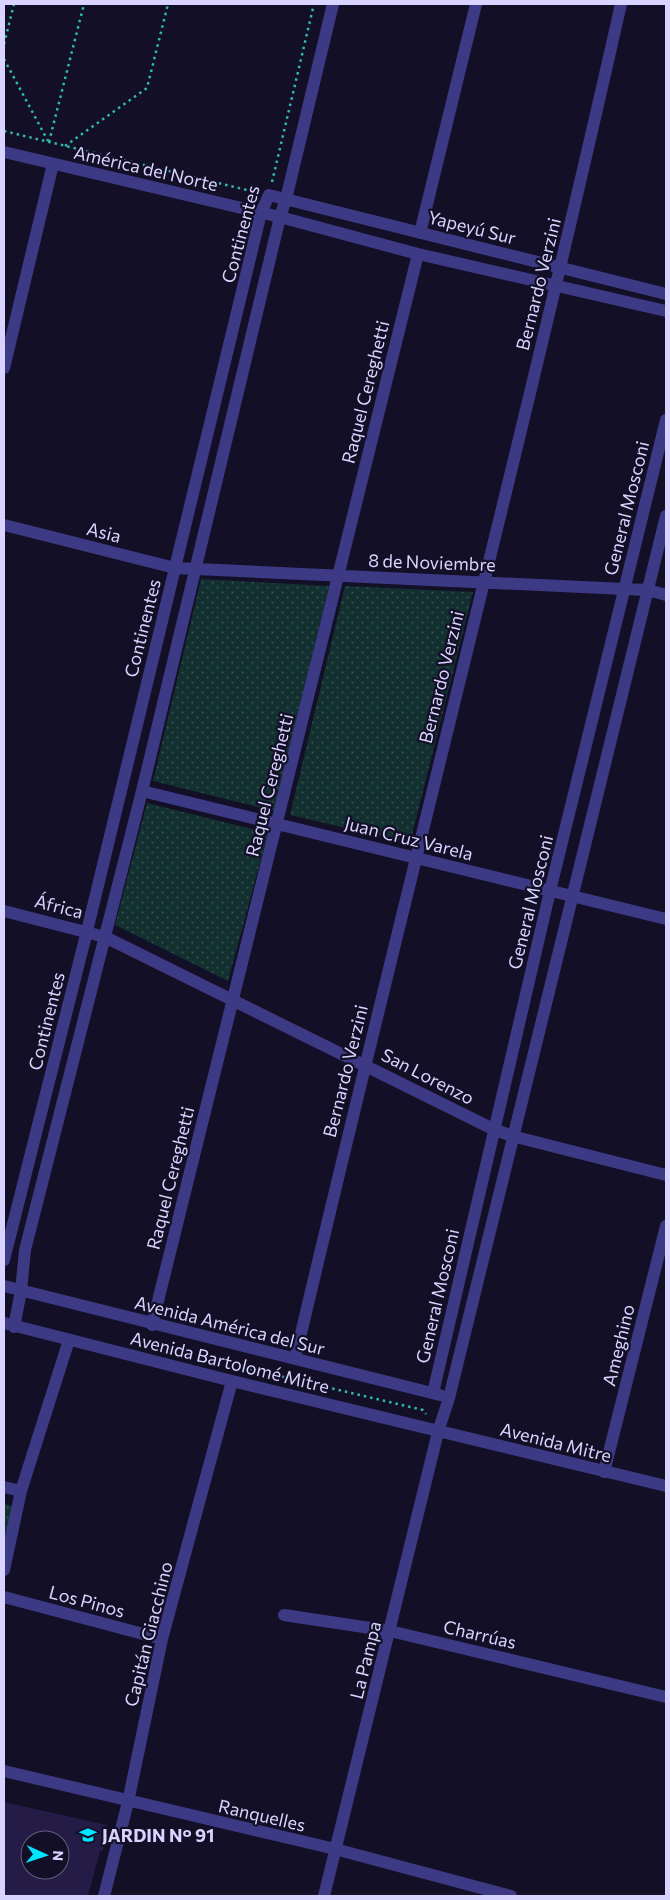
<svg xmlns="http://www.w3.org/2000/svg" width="670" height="1900" font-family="Commissioner,sans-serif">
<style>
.grass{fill:url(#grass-dots)}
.building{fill:#241b47;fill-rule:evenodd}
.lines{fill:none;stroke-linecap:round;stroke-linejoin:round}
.path{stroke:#2fb8b0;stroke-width:2.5;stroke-dasharray:2.5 4;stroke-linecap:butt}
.minor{stroke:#3d3a85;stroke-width:12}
.tertiary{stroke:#3d3a85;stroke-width:12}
.labels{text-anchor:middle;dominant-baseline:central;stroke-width:4.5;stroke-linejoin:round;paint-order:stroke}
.street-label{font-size:18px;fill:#d9d4ff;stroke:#130f26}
.poi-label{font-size:18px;font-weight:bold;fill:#d9d4ff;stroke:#130f26;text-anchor:start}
</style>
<defs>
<pattern id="grass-dots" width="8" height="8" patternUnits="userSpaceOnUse" patternTransform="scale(1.25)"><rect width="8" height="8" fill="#12302f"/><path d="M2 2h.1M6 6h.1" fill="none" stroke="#344d4e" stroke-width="1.8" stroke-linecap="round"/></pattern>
</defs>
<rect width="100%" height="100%" fill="#130f26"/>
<path class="grass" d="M 201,579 L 329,586 L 274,811 L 153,781 Z
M 345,586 L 473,592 L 410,843 L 290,815 Z
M 147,803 L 268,833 L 228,981 L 115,925 Z
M 4,1504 L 14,1506 L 4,1548 Z"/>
<path class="building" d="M 4,1802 L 107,1825 L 103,1851 L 100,1851 L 88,1896 L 4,1896 ZM 30,1840 L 60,1840 L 60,1870 L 30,1870 Z"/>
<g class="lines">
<path class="path" d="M 4,44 L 14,4
M 4,59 L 48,141
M 4,131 L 255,192
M 49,142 L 84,4
M 65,146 L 147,88 L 168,4
M 272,182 L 314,4
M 212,1360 L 423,1410 L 426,1414"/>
<path class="minor" d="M 4,152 L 280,217 L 418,254 L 666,311
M 420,233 L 476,4
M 4,368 L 53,164
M 4,525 L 175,568 L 624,589 L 648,590 L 666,595
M 142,791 L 666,919
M 4,911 L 105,937 L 493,1129 L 512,1136 L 666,1175
M 4,1260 L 87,931 L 261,213 L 269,195 L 666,294
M 4,1286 L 440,1395
M 152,1325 L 418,254
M 14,1327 L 21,1291 L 25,1250 L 142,791 L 280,217 L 286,199 L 333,4
M 295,1359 C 401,907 519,457 621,4
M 433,1393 L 550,891 L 666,420
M 438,1432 L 449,1398 L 666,516
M 604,1472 L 666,1226
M 4,1487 L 21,1491
M 4,1570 L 21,1491 L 69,1340
M 4,1597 L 162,1639
M 284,1615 L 390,1631 L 666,1697
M 4,1771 L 335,1849 L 511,1896
M 104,1896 L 128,1802 L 162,1639 L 232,1381"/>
<path class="tertiary" d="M 4,1323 L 232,1381 L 666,1486
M 324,1896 L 438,1432"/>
</g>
<defs>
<g id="school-bare" transform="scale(1.35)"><path d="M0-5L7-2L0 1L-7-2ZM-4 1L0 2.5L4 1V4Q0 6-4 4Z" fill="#00e5ff" stroke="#130f26" stroke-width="2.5" paint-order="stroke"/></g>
</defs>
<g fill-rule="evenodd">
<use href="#school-bare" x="88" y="1835"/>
</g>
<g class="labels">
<g class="street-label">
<text transform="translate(146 168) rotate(13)">América del Norte</text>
<text transform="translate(472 227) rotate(14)">Yapeyú Sur</text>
<text transform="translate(240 234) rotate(-75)">Continentes</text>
<text transform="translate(538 284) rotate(-76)">Bernardo Verzini</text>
<text transform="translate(365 392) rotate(-76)">Raquel Cereghetti</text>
<text transform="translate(626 508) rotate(-76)">General Mosconi</text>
<text transform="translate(104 532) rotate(14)">Asia</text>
<text transform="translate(432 562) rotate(2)">8 de Noviembre</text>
<text transform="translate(142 628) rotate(-76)">Continentes</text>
<text transform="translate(441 677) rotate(-76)">Bernardo Verzini</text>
<text transform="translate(269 785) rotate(-76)">Raquel Cereghetti</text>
<text transform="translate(409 838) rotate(14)">Juan Cruz Varela</text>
<text transform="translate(530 902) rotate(-76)">General Mosconi</text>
<text transform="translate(59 906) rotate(14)">África</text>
<text transform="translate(46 1021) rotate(-76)">Continentes</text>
<text transform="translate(345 1071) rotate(-76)">Bernardo Verzini</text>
<text transform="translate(428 1076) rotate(27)">San Lorenzo</text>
<text transform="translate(170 1178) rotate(-76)">Raquel Cereghetti</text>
<text transform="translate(437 1296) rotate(-77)">General Mosconi</text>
<text transform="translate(230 1325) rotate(14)">Avenida América del Sur</text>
<text transform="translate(618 1345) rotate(-76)">Ameghino</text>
<text transform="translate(230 1362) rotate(14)">Avenida Bartolomé Mitre</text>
<text transform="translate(556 1442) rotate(14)">Avenida Mitre</text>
<text transform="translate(87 1601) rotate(15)">Los Pinos</text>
<text transform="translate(148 1634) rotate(-76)">Capitán Giacchino</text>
<text transform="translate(480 1634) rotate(13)">Charrúas</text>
<text transform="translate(365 1660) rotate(-76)">La Pampa</text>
<text transform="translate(262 1815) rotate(13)">Ranquelles</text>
</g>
<g class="poi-label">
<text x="102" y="1835">JARDIN N° 91</text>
</g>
</g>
<rect width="670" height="1900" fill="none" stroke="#d9d4ff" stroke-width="10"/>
<g transform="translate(45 1855) rotate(93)"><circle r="24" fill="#130f26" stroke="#625e7d"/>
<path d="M0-4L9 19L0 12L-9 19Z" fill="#00e5ff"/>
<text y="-8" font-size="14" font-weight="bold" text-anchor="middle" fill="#d9d4ff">N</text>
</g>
</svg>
